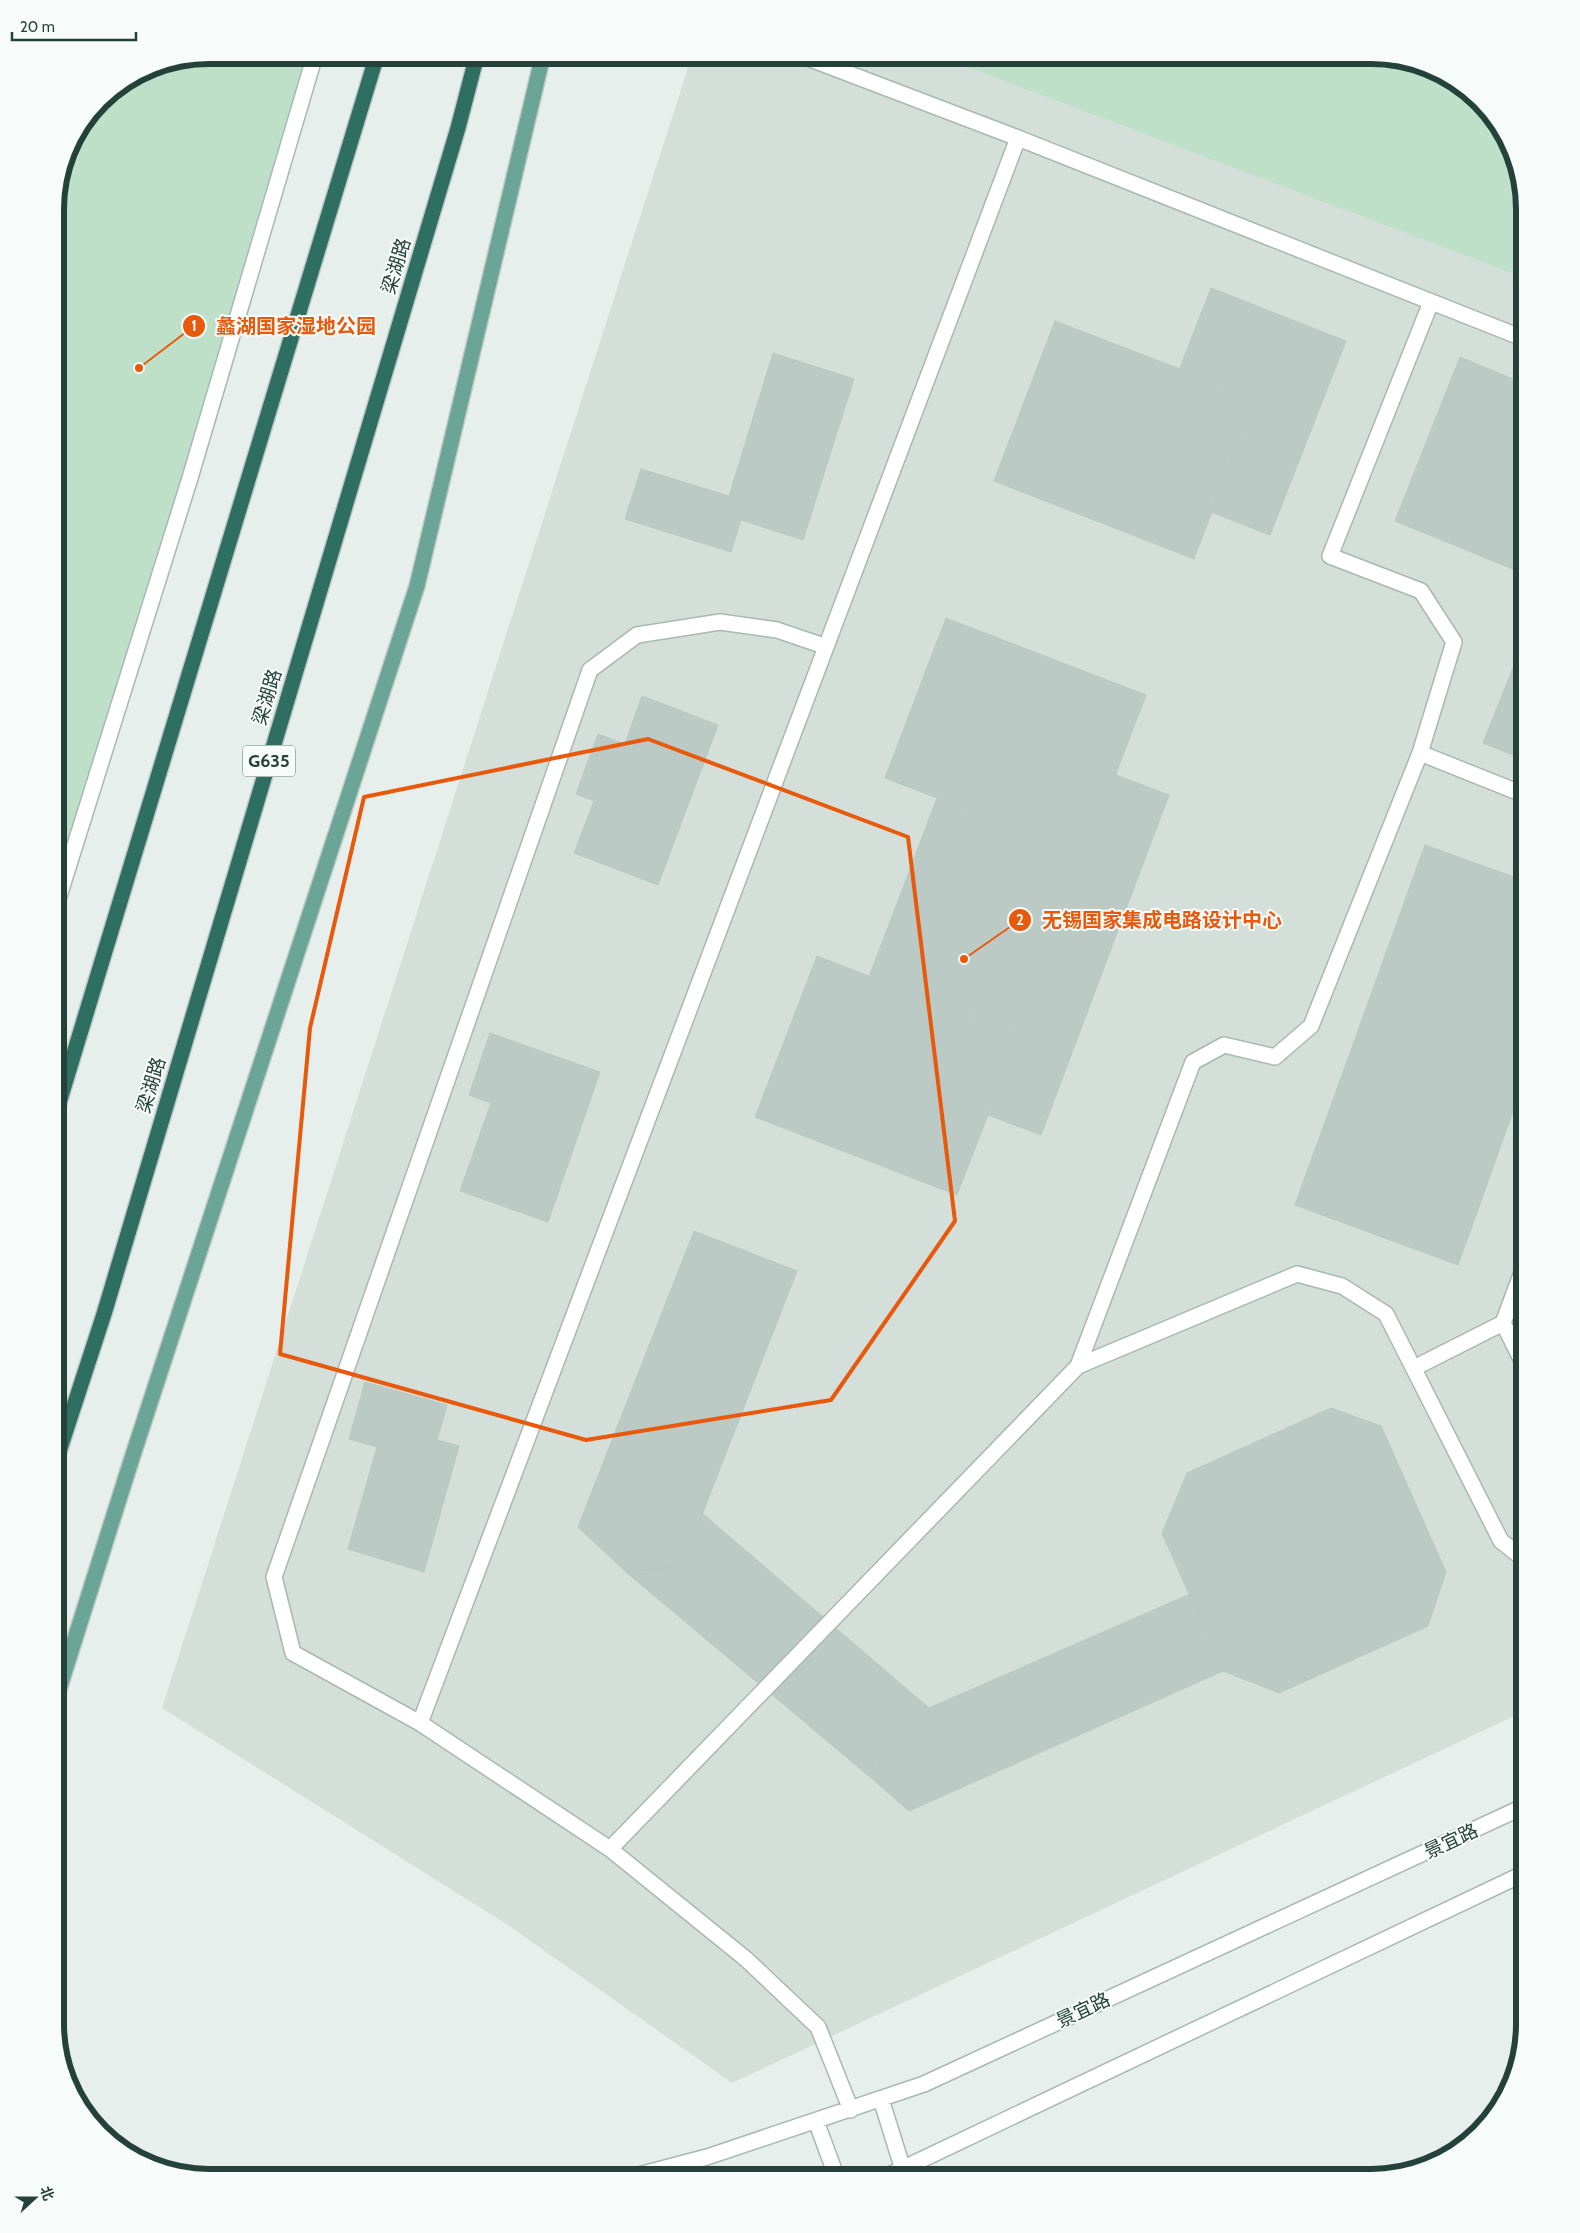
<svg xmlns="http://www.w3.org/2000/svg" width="1580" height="2233" font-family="Cabin,'Noto Sans SC',sans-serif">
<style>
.built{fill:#d4dfda}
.green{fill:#bfe0c8}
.building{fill:#bbcac4;stroke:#b8c9c2}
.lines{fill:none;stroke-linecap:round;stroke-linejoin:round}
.minor-casing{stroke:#a8b8b2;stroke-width:18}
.major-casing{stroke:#c2cac8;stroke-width:18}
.highway-casing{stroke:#c2cac8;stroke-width:18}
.minor{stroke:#fff;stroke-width:15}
.major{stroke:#6aa596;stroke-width:15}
.highway{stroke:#2f6f62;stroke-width:15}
.marked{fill:none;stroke:#e8590c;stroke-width:4;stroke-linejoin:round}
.labels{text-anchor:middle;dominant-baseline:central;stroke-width:4;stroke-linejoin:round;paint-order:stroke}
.shield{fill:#f7fbf9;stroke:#637a73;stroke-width:1}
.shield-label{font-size:18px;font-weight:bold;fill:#24423a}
.street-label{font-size:19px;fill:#24423a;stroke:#f7fbf9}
.rim{fill:none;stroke:#24423a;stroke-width:6}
.leader{fill:none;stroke:#e8590c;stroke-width:2}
.callout-dot{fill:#e8590c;stroke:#f7fbf9;stroke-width:2}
.mark-label{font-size:15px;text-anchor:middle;font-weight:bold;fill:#fff}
.callout-label{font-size:20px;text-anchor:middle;font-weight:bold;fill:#e8590c;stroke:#f7fbf9;stroke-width:4;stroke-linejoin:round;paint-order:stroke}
</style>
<rect width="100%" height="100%" fill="#e6efeb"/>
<path class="built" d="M 692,55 L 1381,55 L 1448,76 L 1504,132 L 1525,209 L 1525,1711 L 732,2083 L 508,1925 L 162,1708 Z"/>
<path class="green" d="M 209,55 L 308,55 L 55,910 L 55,199 L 67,150 L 100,100 L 150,67 Z
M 936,55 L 1381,55 L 1448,76 L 1504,132 L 1525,209 L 1525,278 Z"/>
<path class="building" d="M 1211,288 L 1346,341 L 1270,535 L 1211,512 L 1255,398 L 1180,368 Z
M 1055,321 L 1255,398 L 1194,559 L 994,481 Z
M 773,353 L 854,379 L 803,540 L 741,520 L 731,552 L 625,519 L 641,469 L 729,496 Z
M 1460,357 L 1525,384 L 1525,574 L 1395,521 Z
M 946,618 L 1146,695 L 1085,855 L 885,778 Z
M 1525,638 L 1525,760 L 1483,743 Z
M 642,696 L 718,725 L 658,885 L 574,853 L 594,801 L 576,794 L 598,734 L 625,744 Z
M 1116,775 L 1169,795 L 1041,1135 L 988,1115 L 1019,1034 L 869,977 L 937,798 L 1085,855 Z
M 1425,845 L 1525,881 L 1525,1078 L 1458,1265 L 1295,1205 Z
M 817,956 L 1019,1034 L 957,1195 L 755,1117 Z
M 490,1033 L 600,1072 L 548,1222 L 460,1191 L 491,1103 L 469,1095 Z
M 694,1231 L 797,1271 L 682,1566 L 626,1572 L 578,1527 Z
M 365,1382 L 447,1405 L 437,1440 L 459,1446 L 424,1572 L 348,1549 L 377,1447 L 349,1439 Z
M 1331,1408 L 1381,1426 L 1446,1572 L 1428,1626 L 1279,1693 L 1223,1671 L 1162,1533 L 1187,1473 Z
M 702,1513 L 929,1708 L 878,1732 L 870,1777 L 626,1572 L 682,1566 Z
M 1190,1594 L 1223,1671 L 909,1811 L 870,1777 L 878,1732 L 929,1708 Z"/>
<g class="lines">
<g class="minor-casing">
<path id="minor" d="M 800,55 L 1018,138
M 1420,753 L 1454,642 L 1421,591 L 1330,556 L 1431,302
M 55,909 L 190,478 L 315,55
M 1503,1323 L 1525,1367
M 1078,1366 L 1297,1274 L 1342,1286 L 1386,1314 L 1501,1541 L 1525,1560
M 1414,1368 L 1503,1323 L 1525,1264
M 420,1723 L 293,1653 L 274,1577 L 590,670 L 637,635 L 720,622 L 777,630 L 824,646
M 610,1849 L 1078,1366 L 1193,1062 L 1224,1045 L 1275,1057 L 1311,1026 L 1420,753 L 1525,795
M 881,2099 L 905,2176
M 851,2110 L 818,2027 L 746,1959 L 610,1849 L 420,1723 L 1018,138 L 1525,339
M 816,2121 L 837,2178
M 627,2178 L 707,2157 L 924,2084 L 1525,1806
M 883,2178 L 1525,1873"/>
</g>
<g class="major-casing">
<path id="major" d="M 55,1702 L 132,1458 L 417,586 L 543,55"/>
</g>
<g class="highway-casing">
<path id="highway" d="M 55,1116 L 377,55
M 55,1464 L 104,1314 L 458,128 L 477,55"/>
</g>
<use href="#minor" class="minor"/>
<use href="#major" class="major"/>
<use href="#highway" class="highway"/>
</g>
<path class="marked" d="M 648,739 L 908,837 L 955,1221 L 831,1400 L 586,1440 L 280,1354 L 310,1028 L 364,797 Z"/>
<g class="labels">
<rect class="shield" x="243" y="745.5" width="52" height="31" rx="4"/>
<g class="shield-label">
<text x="269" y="761">G635</text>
</g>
<g class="street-label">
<text transform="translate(396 266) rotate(-73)">梁湖路</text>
<text transform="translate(267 697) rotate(-73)">梁湖路</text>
<text transform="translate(151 1085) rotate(-73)">梁湖路</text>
<text transform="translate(1451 1841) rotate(-25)">景宜路</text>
<text transform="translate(1083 2010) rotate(-25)">景宜路</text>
</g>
</g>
<path d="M0 0H1580V2233H0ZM209 64H1371A145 145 0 0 1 1516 209V2024A145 145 0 0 1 1371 2169H209A145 145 0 0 1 64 2024V209A145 145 0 0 1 209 64Z" fill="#f7fbf9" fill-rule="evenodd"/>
<path class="rim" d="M209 64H1371A145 145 0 0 1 1516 209V2024A145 145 0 0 1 1371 2169H209A145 145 0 0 1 64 2024V209A145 145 0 0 1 209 64Z"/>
<path class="leader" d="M139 368L194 326M964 959L1020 920"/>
<g class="callout-dot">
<circle cx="139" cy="368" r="5"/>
<circle cx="964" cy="959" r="5"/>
<circle cx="194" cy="326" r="12"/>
<circle cx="1020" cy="920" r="12"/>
</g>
<g class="mark-label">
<text x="194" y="331">1</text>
<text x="1020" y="925">2</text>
</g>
<g class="callout-label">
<text x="296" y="333">蠡湖国家湿地公园</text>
<text x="1162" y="927">无锡国家集成电路设计中心</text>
</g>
<g transform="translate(35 2198) rotate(69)" stroke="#f7fbf9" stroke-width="4" paint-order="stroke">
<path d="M0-4L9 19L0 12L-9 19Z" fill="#24423a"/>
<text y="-8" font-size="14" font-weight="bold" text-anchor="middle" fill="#24423a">北</text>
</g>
<path d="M12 32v8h124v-8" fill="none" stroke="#24423a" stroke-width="2.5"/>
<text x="20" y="32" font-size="15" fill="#24423a" stroke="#f7fbf9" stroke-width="4" paint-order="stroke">20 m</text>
</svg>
